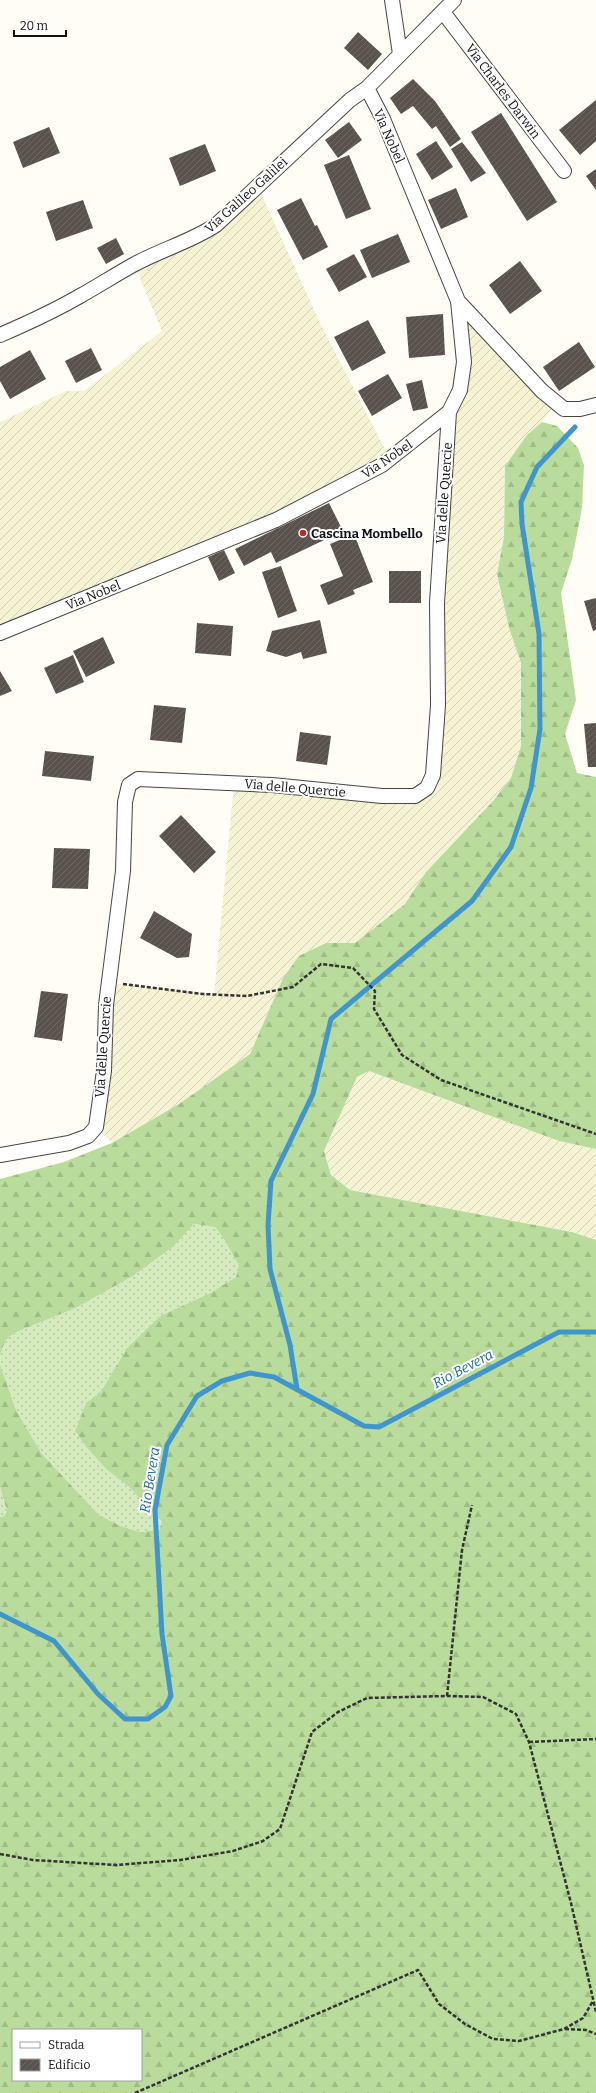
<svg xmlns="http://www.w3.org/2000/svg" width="596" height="2093" font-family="Bitter,serif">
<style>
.farmland{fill:url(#farmland-furrows)}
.grass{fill:url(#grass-dots)}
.forest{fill:url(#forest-firs);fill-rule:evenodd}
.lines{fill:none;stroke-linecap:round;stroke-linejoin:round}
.stream{stroke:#3f96cf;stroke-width:5}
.building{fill:url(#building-hatch)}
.street-casing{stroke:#444;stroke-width:16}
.path{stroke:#333;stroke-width:2.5;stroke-dasharray:4 2;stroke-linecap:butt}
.street{stroke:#fff;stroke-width:14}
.poi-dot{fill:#c4262e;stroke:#fff;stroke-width:1.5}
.labels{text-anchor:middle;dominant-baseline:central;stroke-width:4;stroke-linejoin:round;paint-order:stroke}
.street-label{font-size:13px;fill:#111;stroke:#fff}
.poi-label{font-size:13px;font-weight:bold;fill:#111;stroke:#fff;text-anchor:start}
.water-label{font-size:14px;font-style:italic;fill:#1768a6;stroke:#fff}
</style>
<defs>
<pattern id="farmland-furrows" width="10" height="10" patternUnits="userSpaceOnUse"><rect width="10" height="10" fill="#f6f3d4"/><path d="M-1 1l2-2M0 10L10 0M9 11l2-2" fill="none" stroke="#d2cfb5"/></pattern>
<pattern id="grass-dots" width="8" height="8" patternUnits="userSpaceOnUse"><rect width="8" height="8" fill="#d5ebbd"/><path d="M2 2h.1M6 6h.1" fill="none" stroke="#b6c8a1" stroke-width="1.8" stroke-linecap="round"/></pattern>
<pattern id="forest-firs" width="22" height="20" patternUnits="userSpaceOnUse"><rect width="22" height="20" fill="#b9dc9c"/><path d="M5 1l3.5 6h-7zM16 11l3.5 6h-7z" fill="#9ebc85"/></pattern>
<pattern id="building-hatch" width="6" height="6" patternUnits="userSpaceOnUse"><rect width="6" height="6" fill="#5a524d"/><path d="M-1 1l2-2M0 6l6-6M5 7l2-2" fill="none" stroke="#6d6662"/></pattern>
</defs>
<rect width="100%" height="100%" fill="#fffdf5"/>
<path class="farmland" d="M 258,187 L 321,325 L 390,459 L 335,492 L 0,633 L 0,422 L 66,391 L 84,391 L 162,331 L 134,264 L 178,243 Z
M 458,301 L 556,403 L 542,422 L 527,436 L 505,466 L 504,537 L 497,574 L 509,628 L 521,663 L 521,746 L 511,778 L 493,801 L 426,872 L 405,904 L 355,943 L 326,943 L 283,978 L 250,1054 L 179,1104 L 112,1143 L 96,1127 L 109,983 L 214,994 L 234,784 L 382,796 L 427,788 L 449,412 L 460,390 Z
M 369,1071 L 559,1141 L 596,1149 L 596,1240 L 572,1232 L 350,1190 L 331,1175 L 324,1151 L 357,1077 Z"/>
<path class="grass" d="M 194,1224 L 215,1227 L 224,1239 L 240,1265 L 236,1277 L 210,1293 L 160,1316 L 127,1348 L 101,1391 L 86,1403 L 75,1431 L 87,1448 L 107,1470 L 128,1486 L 162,1522 L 159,1530 L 140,1532 L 121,1526 L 99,1515 L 42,1454 L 16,1410 L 0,1364 L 0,1356 L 5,1341 L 14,1333 L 76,1308 L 133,1276 L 173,1247 Z
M 0,1487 L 7,1511 L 4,1516 L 0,1517 Z"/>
<path class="forest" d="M 542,422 L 557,426 L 578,448 L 584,465 L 582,508 L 572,559 L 561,593 L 576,700 L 565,734 L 577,773 L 596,777 L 596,1149 L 559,1141 L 369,1071 L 357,1077 L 324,1151 L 331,1175 L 350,1190 L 572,1232 L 596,1240 L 596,2093 L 0,2093 L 0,1517 L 4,1516 L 7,1511 L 0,1487 L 0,1364 L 16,1410 L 42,1454 L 99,1515 L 121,1526 L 140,1532 L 159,1530 L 162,1522 L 128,1486 L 107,1470 L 87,1448 L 75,1431 L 86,1403 L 101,1391 L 127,1348 L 160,1316 L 210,1293 L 236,1277 L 239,1265 L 224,1239 L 215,1227 L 194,1224 L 173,1247 L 133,1276 L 76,1308 L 14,1333 L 5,1341 L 0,1356 L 0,1179 L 64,1162 L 112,1143 L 179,1104 L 250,1054 L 283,978 L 299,956 L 326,943 L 355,943 L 405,904 L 426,872 L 493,801 L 511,778 L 521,746 L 521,663 L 509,628 L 497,574 L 504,537 L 505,466 L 527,435 ZM 13,2030 L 141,2030 L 141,2080 L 13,2080 Z"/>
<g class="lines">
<path class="stream" d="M 297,1389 L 290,1345 L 270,1269 L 268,1225 L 271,1181 L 313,1094 L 331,1019 L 472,901 L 511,847 L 531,788 L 540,729 L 539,634 L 522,524 L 521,502 L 537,467 L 575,427
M 0,1614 L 54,1641 L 98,1694 L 125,1719 L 148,1719 L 165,1707 L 171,1696 L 162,1634 L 155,1510 L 167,1445 L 197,1396 L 222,1381 L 250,1373 L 274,1377 L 364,1426 L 379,1427 L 559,1332 L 596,1332"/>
</g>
<path class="building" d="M 358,32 L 382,54 L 368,70 L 344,48 Z
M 413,79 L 435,101 L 461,139 L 450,147 L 436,126 L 432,129 L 413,106 L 401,114 L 390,98 Z
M 596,100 L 596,141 L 580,155 L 559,130 Z
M 501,113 L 557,202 L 527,221 L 471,132 Z
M 349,122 L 362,140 L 338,158 L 325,140 Z
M 49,127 L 60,153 L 23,168 L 13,142 Z
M 436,141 L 453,167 L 432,180 L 416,154 Z
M 462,142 L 486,173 L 471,182 L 451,149 Z
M 205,144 L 216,171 L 180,186 L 169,158 Z
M 349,155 L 371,209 L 346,219 L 324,165 Z
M 596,169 L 596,190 L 586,176 Z
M 456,188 L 468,217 L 441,229 L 428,200 Z
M 301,198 L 315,226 L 317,225 L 328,247 L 303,260 L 277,210 Z
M 83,200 L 93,228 L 56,241 L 46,212 Z
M 398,234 L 410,262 L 372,278 L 360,250 Z
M 116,238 L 124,254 L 106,264 L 97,248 Z
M 354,254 L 367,277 L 339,292 L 326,269 Z
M 520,261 L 542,291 L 510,314 L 489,285 Z
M 443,314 L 445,355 L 409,358 L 406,317 Z
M 368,320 L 386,353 L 352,371 L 334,337 Z
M 579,342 L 595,367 L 559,391 L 543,367 Z
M 91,348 L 102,370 L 76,383 L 65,361 Z
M 30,350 L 46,379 L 10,399 L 0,381 L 0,367 Z
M 388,374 L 402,398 L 372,416 L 358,391 Z
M 422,380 L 428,408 L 413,411 L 406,384 Z
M 329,503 L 343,531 L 276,563 L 271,552 L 244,566 L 235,549 Z
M 354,534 L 373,582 L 353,590 L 355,594 L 328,605 L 320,585 L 343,576 L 330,544 Z
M 224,550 L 235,573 L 219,581 L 208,557 Z
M 281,566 L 297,611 L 278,618 L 262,572 Z
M 389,571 L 421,571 L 421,603 L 389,603 Z
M 596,598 L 596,630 L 593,631 L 584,601 Z
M 320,620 L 327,653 L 303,659 L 301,652 L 286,657 L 266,651 L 272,631 Z
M 197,623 L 233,626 L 231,656 L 195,653 Z
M 103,637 L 115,663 L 86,677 L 73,651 Z
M 73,655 L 84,682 L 56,694 L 44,668 Z
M 0,671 L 12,691 L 0,696 Z
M 154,705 L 186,708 L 182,743 L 150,740 Z
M 596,723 L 596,767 L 588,767 L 584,724 Z
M 300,732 L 331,736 L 327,765 L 296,761 Z
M 45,751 L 94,756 L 91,781 L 42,776 Z
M 181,815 L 216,852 L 194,873 L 159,836 Z
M 54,848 L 90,849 L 88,889 L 52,888 Z
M 154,911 L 192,934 L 189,957 L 177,958 L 140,938 Z
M 41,991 L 68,994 L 62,1041 L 34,1037 Z"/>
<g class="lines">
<g class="street-casing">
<path id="street" d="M 392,0 L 400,54
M 443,12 L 564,171
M 458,301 L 542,391 L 564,409 L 580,409 L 596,405
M 0,335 C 28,323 54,311 80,296 C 98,286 115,275 133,265 C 160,250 190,242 216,225 L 350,100 L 367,88 L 454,0
M 0,633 L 276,520 L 382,465 L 449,412 L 460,390 L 464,362 L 458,301 L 383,119 L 367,88
M 0,1155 L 69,1143 L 88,1136 L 96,1127 L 104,1071 L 106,1005 L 123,871 L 125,802 L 129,785 L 138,779 L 272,785 L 382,796 L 415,796 L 427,788 L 433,775 L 438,705 L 437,603 L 449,412"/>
</g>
<path class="path" d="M 123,984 L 203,994 L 247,996 L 293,987 L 321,964 L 353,968 L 375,991 L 374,1009 L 402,1055 L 441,1080 L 596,1134
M 447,1696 L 462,1550 L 472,1505
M 529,1742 L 596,1739
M 0,1854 L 33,1860 L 116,1865 L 180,1860 L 233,1851 L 263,1841 L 280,1829 L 312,1732 L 338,1712 L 367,1698 L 447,1696 L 483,1697 L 516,1714 L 529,1742 L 571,1903 L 596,2012
M 565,2029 L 586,2030 L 596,2034
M 135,2093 L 418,1970 L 439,2004 L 465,2024 L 493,2039 L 519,2041 L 564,2029 L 583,2018 L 593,2001"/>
<use href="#street" class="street"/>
</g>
<circle class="poi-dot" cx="303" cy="533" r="4"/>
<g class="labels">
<g class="street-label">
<text transform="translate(503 91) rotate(53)">Via Charles Darwin</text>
<text transform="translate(389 136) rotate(66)">Via Nobel</text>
<text transform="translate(246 195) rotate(-42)">Via Galileo Galilei</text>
<text transform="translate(387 459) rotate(-34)">Via Nobel</text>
<text transform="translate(444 493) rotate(-86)">Via delle Quercie</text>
<text transform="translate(93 595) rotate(-22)">Via Nobel</text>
<text transform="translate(295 788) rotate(5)">Via delle Quercie</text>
<text transform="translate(103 1047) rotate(-86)">Via delle Quercie</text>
</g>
<g class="poi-label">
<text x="311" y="533">Cascina Mombello</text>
</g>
<g class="water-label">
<text transform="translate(463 1369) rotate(-28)">Rio Bevera</text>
<text transform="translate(150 1480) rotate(-81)">Rio Bevera</text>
</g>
</g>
<rect x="12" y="2029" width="130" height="52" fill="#ffffff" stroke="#a0a0a0"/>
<rect x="20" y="2042" width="20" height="6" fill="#ffffff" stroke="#a0a0a0"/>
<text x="48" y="2049" font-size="12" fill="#111111">Strada</text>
<rect x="20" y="2059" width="20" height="12" fill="url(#building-hatch)" stroke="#a0a0a0"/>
<text x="48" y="2069" font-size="12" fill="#111111">Edificio</text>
<path d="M14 30v6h52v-6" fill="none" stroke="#111111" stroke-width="2"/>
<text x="20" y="30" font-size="12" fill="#111111" stroke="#ffffff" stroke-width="3" paint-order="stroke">20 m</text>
</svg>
